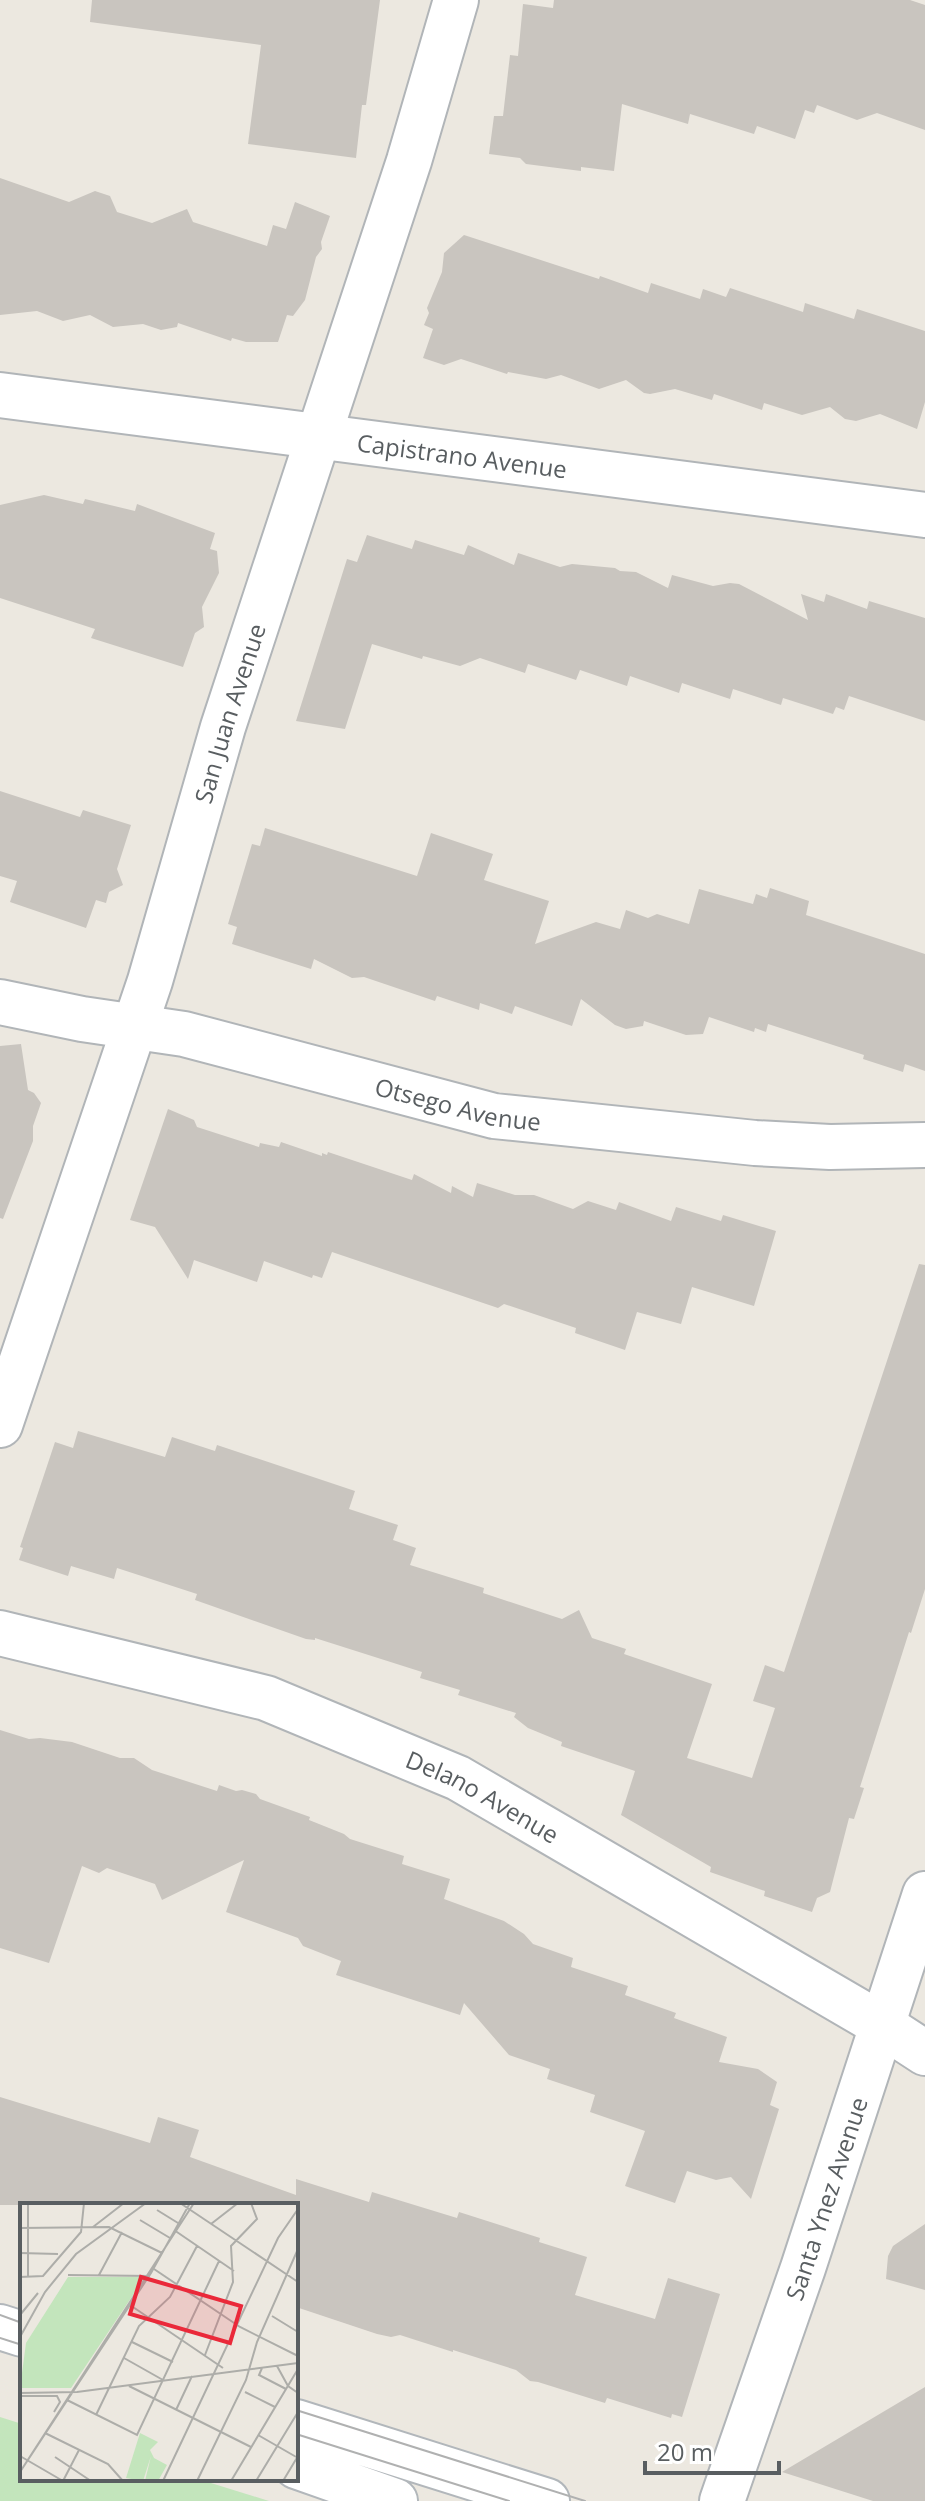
<svg xmlns="http://www.w3.org/2000/svg" width="925" height="2501" font-family="'Open Sans',sans-serif">
<style>
.green{fill:#c3e5bc}
.building{fill:#c9c5bf}
.lines{fill:none;stroke-linecap:round;stroke-linejoin:round}
.minor-casing{stroke:#b1b5b8;stroke-width:48}
.secondary-casing{stroke:#b2b7bb;stroke-width:48}
.minor{stroke:#fff;stroke-width:44}
.secondary{stroke:#fff;stroke-width:44}
.tram{stroke:#b0b1b1;stroke-width:2}
.labels{text-anchor:middle;dominant-baseline:central;stroke-width:8;stroke-linejoin:round;paint-order:stroke}
.street-label{font-size:24px;fill:#595e61;stroke:#fff}
.inset-road{fill:none;stroke:#adada9;stroke-width:2}
.view{fill:#ea293a;fill-opacity:0.15;stroke:#ea293a;stroke-width:4}
.inset-edge{fill:none;stroke:#595e61;stroke-width:4}
</style>
<rect width="100%" height="100%" fill="#ece8e0"/>
<path class="green" d="M 0,2417 L 22,2424 L 22,2479 L 198,2479 L 269,2501 L 0,2501 Z"/>
<path class="building" d="M 92,0 L 380,0 L 366,105 L 362,105 L 356,158 L 248,144 L 261,45 L 90,22 Z
M 554,0 L 910,0 L 925,5 L 925,130 L 877,113 L 857,120 L 817,105 L 814,113 L 805,110 L 795,139 L 757,126 L 754,134 L 690,114 L 688,124 L 622,104 L 614,171 L 581,167 L 581,171 L 526,164 L 520,158 L 489,154 L 494,116 L 503,116 L 510,55 L 518,56 L 523,4 L 553,8 Z
M 0,178 L 69,202 L 95,191 L 110,196 L 117,212 L 152,223 L 187,209 L 193,222 L 267,246 L 273,225 L 286,229 L 295,202 L 330,216 L 321,242 L 322,249 L 316,257 L 305,300 L 293,316 L 287,315 L 278,342 L 246,342 L 232,338 L 231,341 L 178,323 L 177,327 L 161,330 L 143,324 L 113,327 L 90,315 L 63,321 L 37,311 L 0,315 Z
M 464,235 L 599,279 L 600,276 L 648,293 L 651,283 L 700,299 L 703,289 L 726,297 L 730,288 L 803,312 L 805,303 L 854,319 L 857,309 L 925,331 L 925,402 L 917,429 L 880,414 L 856,421 L 845,419 L 830,407 L 802,415 L 764,403 L 762,410 L 714,394 L 712,400 L 675,389 L 650,394 L 644,393 L 626,380 L 599,389 L 561,375 L 546,379 L 508,372 L 507,374 L 461,359 L 444,365 L 423,358 L 433,329 L 424,325 L 429,313 L 427,308 L 442,272 L 444,253 Z
M 44,495 L 83,504 L 85,499 L 135,511 L 137,504 L 215,533 L 210,549 L 217,551 L 219,573 L 202,607 L 204,627 L 195,633 L 183,667 L 91,638 L 95,629 L 0,598 L 0,505 Z
M 367,535 L 412,549 L 415,540 L 464,555 L 468,545 L 514,565 L 518,553 L 560,567 L 572,564 L 615,568 L 620,571 L 636,572 L 668,588 L 672,575 L 713,586 L 730,583 L 739,584 L 808,620 L 801,594 L 824,602 L 826,594 L 867,609 L 869,601 L 925,618 L 925,721 L 849,696 L 844,710 L 836,707 L 833,714 L 783,698 L 781,705 L 733,689 L 730,699 L 682,683 L 679,693 L 630,676 L 627,686 L 580,670 L 576,680 L 528,664 L 525,673 L 480,658 L 460,666 L 423,656 L 422,659 L 372,644 L 345,729 L 296,721 L 347,559 L 357,562 Z
M 0,791 L 80,817 L 83,810 L 131,825 L 117,869 L 123,885 L 109,892 L 106,903 L 96,900 L 86,928 L 10,902 L 17,881 L 0,876 Z
M 265,828 L 417,876 L 431,833 L 493,854 L 484,880 L 549,901 L 535,944 L 596,922 L 620,929 L 626,910 L 648,918 L 657,914 L 689,924 L 699,889 L 753,904 L 756,894 L 767,898 L 770,888 L 809,901 L 806,915 L 925,954 L 925,1071 L 905,1064 L 903,1072 L 863,1059 L 864,1055 L 768,1024 L 766,1032 L 755,1028 L 754,1032 L 709,1017 L 703,1034 L 686,1035 L 644,1021 L 643,1026 L 626,1029 L 615,1025 L 581,999 L 572,1026 L 515,1006 L 512,1014 L 480,1003 L 479,1010 L 437,996 L 435,1001 L 364,977 L 352,978 L 314,959 L 311,969 L 232,944 L 237,927 L 228,924 L 252,844 L 260,846 Z
M 21,1044 L 28,1090 L 34,1093 L 41,1103 L 33,1126 L 33,1141 L 3,1219 L 0,1218 L 0,1046 Z
M 168,1109 L 194,1120 L 197,1127 L 259,1147 L 260,1143 L 279,1147 L 281,1142 L 322,1156 L 322,1153 L 327,1155 L 328,1152 L 412,1180 L 414,1174 L 451,1193 L 452,1186 L 473,1197 L 477,1183 L 515,1195 L 534,1195 L 573,1209 L 588,1201 L 616,1210 L 619,1202 L 671,1221 L 676,1207 L 721,1221 L 723,1215 L 776,1231 L 754,1306 L 692,1287 L 681,1324 L 637,1312 L 625,1350 L 575,1333 L 576,1328 L 504,1304 L 498,1308 L 332,1252 L 322,1278 L 313,1275 L 312,1278 L 264,1261 L 257,1282 L 194,1260 L 188,1279 L 155,1227 L 130,1220 Z
M 919,1264 L 925,1265 L 925,1589 L 911,1633 L 909,1632 L 860,1787 L 864,1788 L 854,1819 L 849,1818 L 830,1892 L 817,1898 L 812,1912 L 764,1896 L 765,1891 L 710,1872 L 711,1867 L 621,1815 L 635,1771 L 561,1746 L 562,1742 L 528,1728 L 514,1717 L 516,1713 L 458,1695 L 460,1690 L 420,1678 L 422,1672 L 315,1638 L 315,1640 L 306,1639 L 195,1600 L 197,1594 L 117,1568 L 114,1579 L 71,1566 L 68,1576 L 19,1560 L 23,1548 L 20,1547 L 55,1442 L 73,1448 L 78,1431 L 165,1457 L 172,1437 L 215,1451 L 217,1445 L 355,1491 L 349,1509 L 398,1525 L 393,1540 L 416,1548 L 410,1565 L 484,1588 L 483,1593 L 562,1619 L 579,1610 L 592,1638 L 626,1649 L 624,1654 L 712,1684 L 687,1758 L 752,1778 L 775,1708 L 753,1701 L 765,1665 L 784,1672 Z
M 0,1730 L 29,1739 L 40,1738 L 72,1742 L 120,1758 L 134,1758 L 152,1770 L 217,1791 L 219,1785 L 236,1791 L 242,1790 L 256,1794 L 260,1799 L 310,1817 L 309,1820 L 344,1834 L 350,1839 L 404,1856 L 402,1864 L 450,1879 L 444,1899 L 504,1921 L 524,1934 L 533,1944 L 573,1958 L 571,1967 L 628,1986 L 625,1995 L 676,2013 L 674,2018 L 727,2037 L 719,2062 L 758,2069 L 777,2082 L 770,2105 L 779,2109 L 751,2199 L 731,2177 L 716,2180 L 687,2171 L 675,2203 L 625,2186 L 645,2131 L 590,2112 L 595,2095 L 547,2079 L 550,2069 L 509,2055 L 464,2003 L 460,2015 L 336,1975 L 341,1961 L 303,1946 L 298,1938 L 226,1912 L 244,1860 L 162,1900 L 155,1884 L 107,1868 L 99,1873 L 82,1866 L 49,1963 L 0,1948 Z
M 0,2097 L 150,2143 L 158,2117 L 199,2130 L 190,2157 L 296,2195 L 296,2179 L 369,2202 L 372,2192 L 457,2218 L 459,2212 L 540,2238 L 539,2242 L 587,2257 L 575,2295 L 655,2319 L 668,2278 L 720,2294 L 682,2417 L 672,2414 L 671,2418 L 607,2398 L 605,2403 L 538,2382 L 530,2381 L 516,2370 L 453,2350 L 453,2352 L 400,2335 L 391,2337 L 377,2334 L 296,2307 L 296,2205 L 0,2205 Z
M 925,2224 L 925,2290 L 886,2279 L 888,2256 L 893,2246 Z
M 925,2387 L 925,2501 L 873,2501 L 782,2472 Z"/>
<g class="lines">
<g class="minor-casing">
<g id="minor">
<path id="s1" d="M 0,395 L 925,515"/>
<path id="s2" d="M 0,1002 L 82,1019 L 184,1034 L 494,1116 L 755,1143 L 830,1147 L 925,1145"/>
<path id="s3" d="M 0,1425 L 150,981 L 223,727 L 409,161 L 456,0"/>
<path id="s4" d="M 0,1633 L 266,1698 L 458,1778 L 882,2025 L 925,2053"/>
<path id="s5" d="M 722,2501 L 803,2268 L 925,1894"/>
</g>
</g>
<g class="secondary-casing">
<path id="secondary" d="M 0,2327 L 22,2334
M 296,2422 L 547,2501
M 296,2466 L 395,2501"/>
</g>
<use href="#minor" class="minor"/>
<use href="#secondary" class="secondary"/>
<path class="tram" d="M 0,2315 L 22,2323
M 0,2338 L 22,2345
M 296,2410 L 585,2501
M 296,2434 L 509,2501"/>
</g>
<g class="labels">
<g class="street-label">
<text stroke="none"><textPath href="#s1" startOffset="466">Capistrano Avenue</textPath></text>
<text stroke="none"><textPath href="#s3" startOffset="748">San Juan Avenue</textPath></text>
<text stroke="none"><textPath href="#s2" startOffset="470">Otsego Avenue</textPath></text>
<text stroke="none"><textPath href="#s4" startOffset="512">Delano Avenue</textPath></text>
<text stroke="none"><textPath href="#s5" startOffset="320">Santa Ynez Avenue</textPath></text>
</g>
</g>
<g transform="translate(20 2203)">
<rect width="278" height="278" fill="#ece8e0"/>
<path d="M 48,74 L 125,74 L 51,185 L 0,185 L 6,140 ZM 120,230 L 138,239 L 130,247 L 134,255 L 147,262 L 138,278 L 125,278 L 131,253 L 123,278 L 106,275 Z" fill="#c3e5bc"/>
<path class="inset-road" d="M 8,0 L 8,74M 160,0 L 278,79M 137,7 L 158,20M 120,17 L 150,35M 191,21 L 218,0M 73,24 L 104,0M 0,25 L 89,24 L 142,50M 154,27 L 214,68M 0,50 L 38,51M 134,66 L 220,124 L 278,153M 48,72 L 130,73M 79,72 L 102,29M 0,74 L 23,73 L 61,29 L 64,0M 110,102 L 203,165M 0,112 L 18,90M 252,113 L 278,129M 0,134 L 25,89 L 56,51 L 126,0M 112,139 L 153,159M 185,152 L 213,79 L 211,43 L 237,16 L 231,0M 104,155 L 143,177M 257,163 L 268,183 L 278,190M 242,165 L 239,172 L 266,186M 109,183 L 231,244M 225,189 L 255,204M 0,190 L 57,189 L 278,160M 0,193 L 37,193 L 40,199 L 34,209M 47,197 L 117,232 L 199,58M 156,207 L 172,173M 76,212 L 119,123 L 150,94 L 177,43M 25,230 L 88,261 L 103,278M 238,232 L 278,255M 0,253 L 43,278M 35,254 L 71,278M 0,269 L 131,70 L 170,0M 0,269 L 174,0M 43,278 L 59,247M 143,278 L 258,35 L 278,6M 177,278 L 226,177 L 237,139 L 278,46M 211,278 L 278,166M 236,278 L 278,209M 263,278 L 278,253"/>
<path class="view" d="M 121,74 L 221,103 L 210,140 L 110,111 Z"/>
<rect width="278" height="278" class="inset-edge"/>
</g>
<path d="M645 2461v12h134v-12" fill="none" stroke="#595e61" stroke-width="4"/>
<text x="657" y="2461" font-size="24" fill="#595e61" stroke="#ffffff" stroke-width="6" paint-order="stroke">20 m</text>
</svg>
